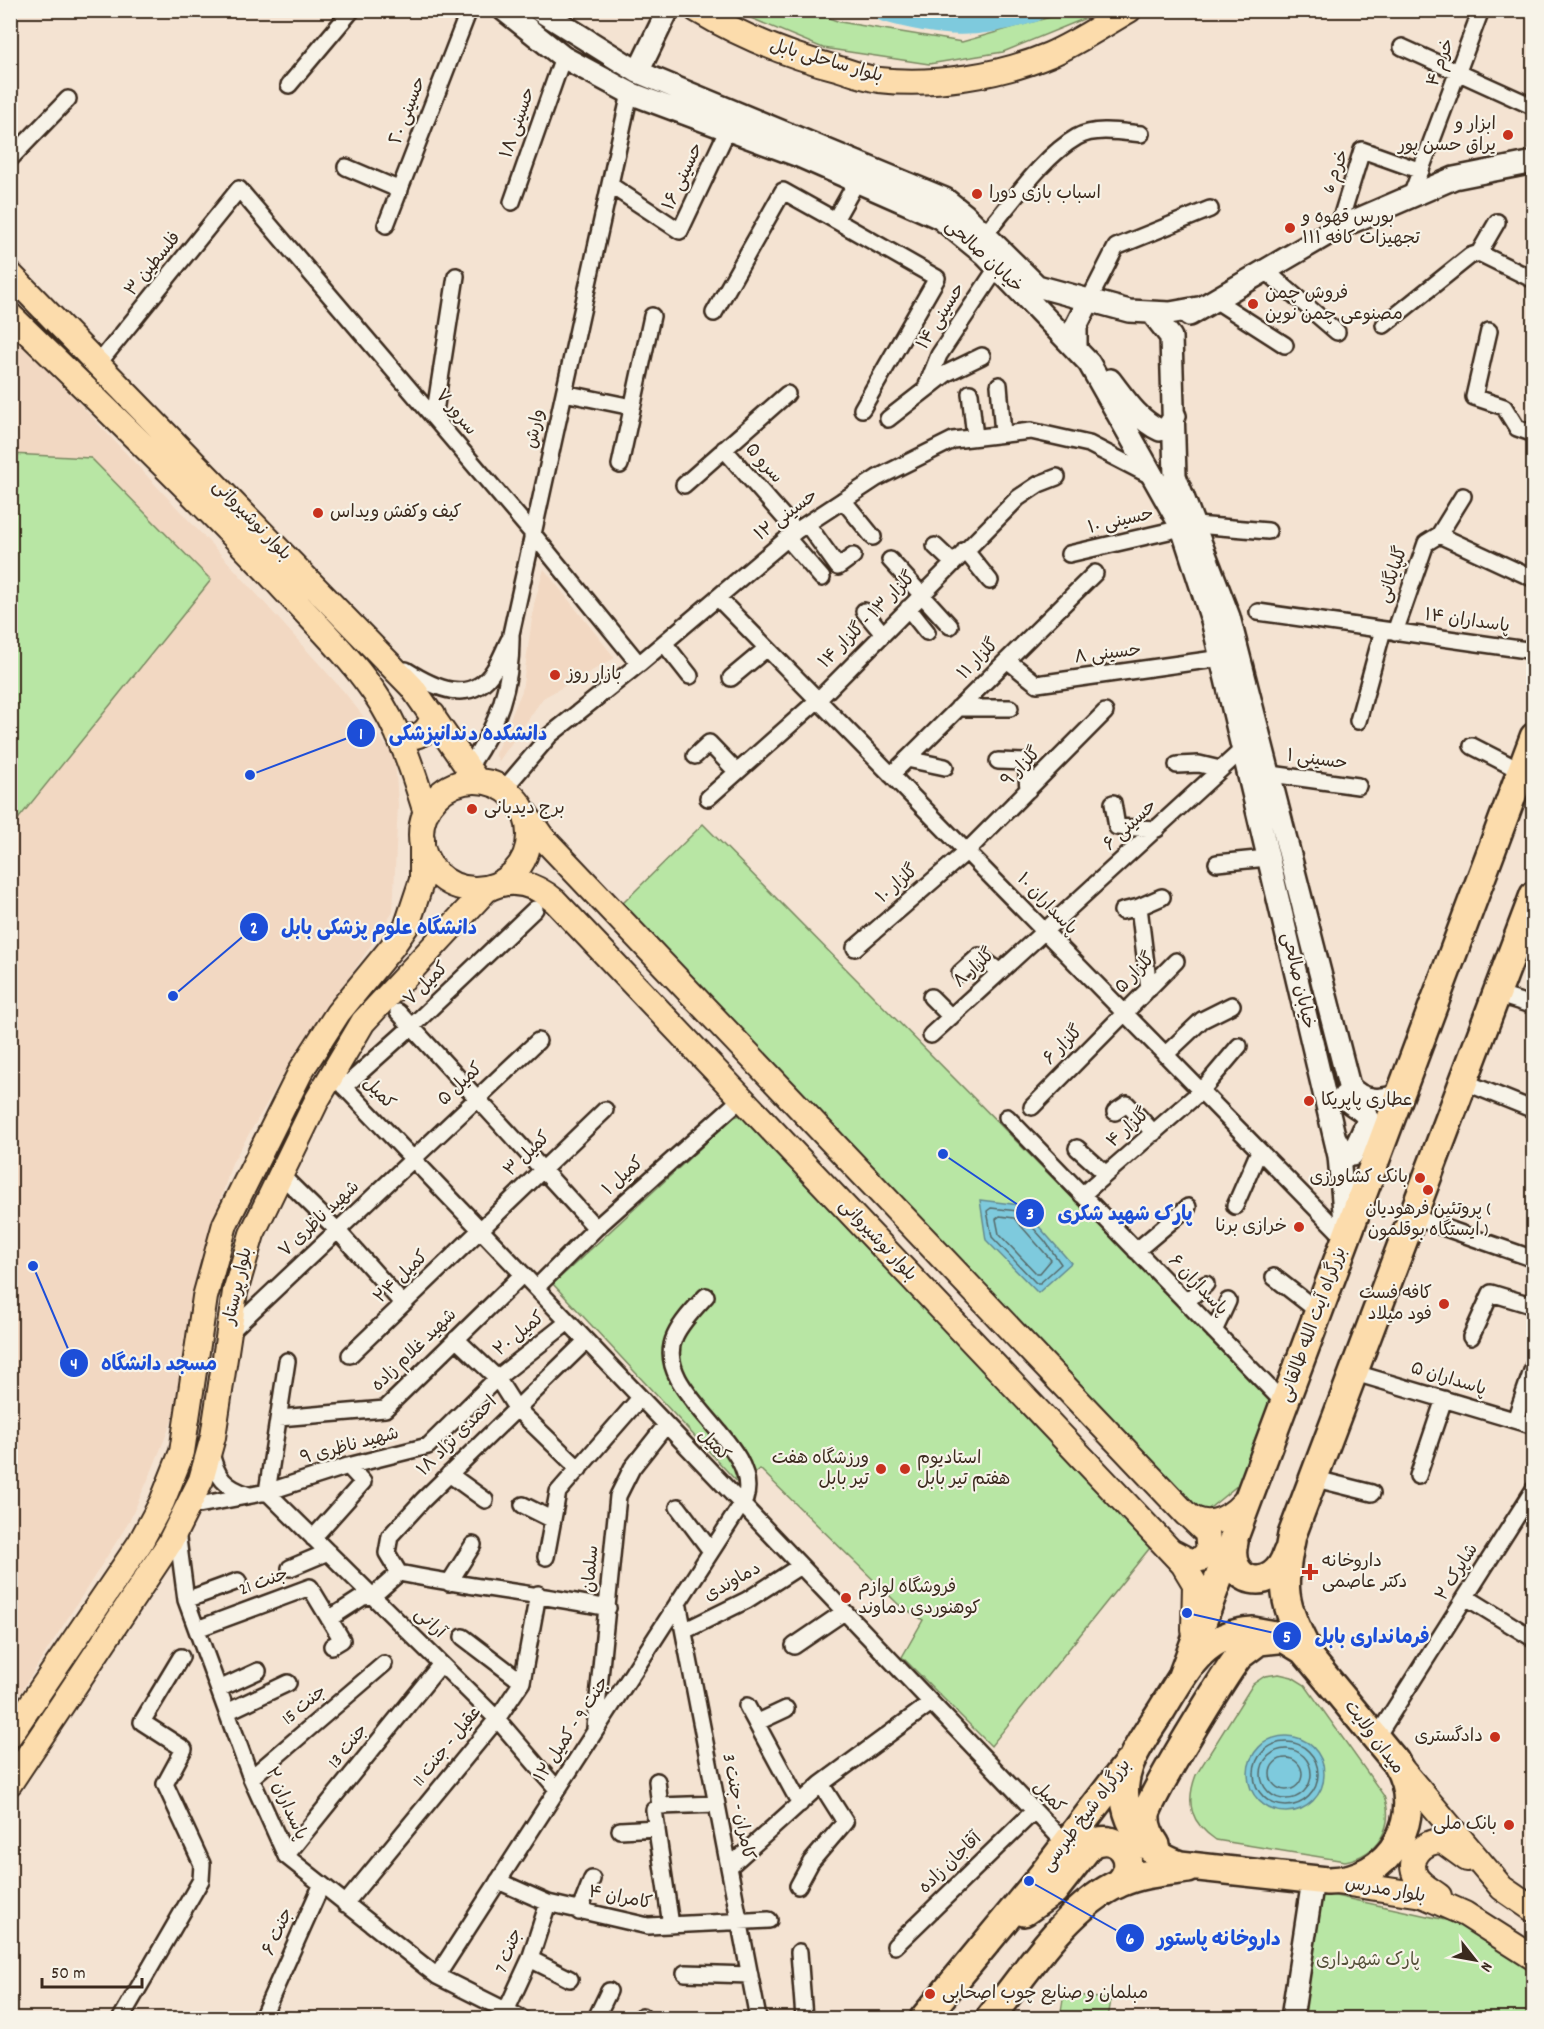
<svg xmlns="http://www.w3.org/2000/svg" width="1544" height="2029" font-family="Dekko,'Playpen Sans Arabic',sans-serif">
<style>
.built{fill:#f2d8c2}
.green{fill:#b8e6a4;stroke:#7a8861;stroke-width:1.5}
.water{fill:#7ecadd;stroke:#638a91;stroke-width:1.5}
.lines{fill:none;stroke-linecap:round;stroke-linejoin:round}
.shore{stroke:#566a6a;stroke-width:1.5}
.river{stroke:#7ecadd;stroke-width:24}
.street-casing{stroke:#3b2a1e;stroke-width:20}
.secondary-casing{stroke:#3b2a1e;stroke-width:26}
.primary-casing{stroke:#3b2a1e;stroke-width:28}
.highway-casing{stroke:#3b2a1e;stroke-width:32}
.street{stroke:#f7f3e8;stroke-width:15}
.secondary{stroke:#f7f3e8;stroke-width:21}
.primary{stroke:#fcdcac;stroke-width:24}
.highway{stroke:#fcdcac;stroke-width:27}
.poi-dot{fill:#c8321e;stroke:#f7f3e8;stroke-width:2}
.labels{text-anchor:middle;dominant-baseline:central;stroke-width:4.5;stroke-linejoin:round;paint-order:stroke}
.street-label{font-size:18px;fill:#3b2a1e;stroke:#f7f3e8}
.poi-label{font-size:18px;fill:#3b2a1e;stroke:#f7f3e8;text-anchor:start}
.park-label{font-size:18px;fill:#545039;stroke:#f7f3e8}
.leader{fill:none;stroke:#1d4ed8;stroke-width:2}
.callout-dot{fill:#1d4ed8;stroke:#f7f3e8;stroke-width:2}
.mark-label{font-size:18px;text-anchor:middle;font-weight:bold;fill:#fff}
.callout-label{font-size:20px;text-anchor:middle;font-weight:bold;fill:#1d4ed8;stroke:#f7f3e8;stroke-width:4.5;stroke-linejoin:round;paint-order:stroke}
</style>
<rect width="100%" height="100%" fill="#f4e3d2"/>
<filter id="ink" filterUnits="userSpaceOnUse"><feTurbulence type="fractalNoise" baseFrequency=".0167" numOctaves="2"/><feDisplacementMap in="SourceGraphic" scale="12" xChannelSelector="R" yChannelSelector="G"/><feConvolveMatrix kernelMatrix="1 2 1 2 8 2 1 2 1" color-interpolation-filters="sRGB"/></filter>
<g filter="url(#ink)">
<path class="built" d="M 11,331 L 227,561 L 345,693 L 395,757 L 398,805 L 393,912 L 280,1081 L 232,1163 L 195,1281 L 186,1368 L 171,1423 L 153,1468 L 129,1522 L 11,1707 Z
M 544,569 L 615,658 L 543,698 L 499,761 L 495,754 L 522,691 L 534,604 Z"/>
<path class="green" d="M 734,11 L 809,11 L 840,22 L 962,42 L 1071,11 L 1103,11 L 1003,52 L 929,64 L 823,48 Z
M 11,454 L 91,458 L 211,580 L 11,828 Z
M 703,824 L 1275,1403 L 1244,1480 L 1200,1516 L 621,905 Z
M 745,1114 L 1153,1544 L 991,1746 L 902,1657 L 923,1620 L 899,1605 L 760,1469 L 741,1486 L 553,1284 L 734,1117 Z
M 1279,1674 L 1292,1677 L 1305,1685 L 1384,1796 C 1395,1827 1378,1855 1345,1861 L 1216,1840 C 1191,1823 1185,1804 1196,1775 L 1253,1684 L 1265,1676 Z
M 1322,1893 L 1468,1925 L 1533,1965 L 1533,2018 L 1301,2018 Z
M 1064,1993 L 1111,2000 L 1108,2018 L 1060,2018 Z"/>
<path class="water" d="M 980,1200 L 1020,1205 L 1071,1263 L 1038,1293 L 986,1240 Z
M1248 1774a38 38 0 1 1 76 0a38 38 0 1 1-76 0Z"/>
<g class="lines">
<path class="shore" d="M 991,1208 L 1018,1211 L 1045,1241 L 1061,1264 L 1040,1283 L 1036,1283 L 992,1237 L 987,1211 Z
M 1000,1216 L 1014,1218 L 1051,1260 L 1040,1273 L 1036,1273 L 999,1234 L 996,1219 Z
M1254 1774a32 32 0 1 1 64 0a32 32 0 1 1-64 0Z
M1261 1774a25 25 0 1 1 50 0a25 25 0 1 1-50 0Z
M1270 1774a16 16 0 1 1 32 0a16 16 0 1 1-32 0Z"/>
<path class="river" d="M 885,10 C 941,26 977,28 1034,10"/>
<g class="street-casing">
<path id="street" d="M 1402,47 L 1534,107
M 289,85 L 352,10
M 10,159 L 68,99
M 346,167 L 400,190
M 610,185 L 680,231 L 728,129
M 1411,196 L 1481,10
M 512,202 L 563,57
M 835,220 L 937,278 L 862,409
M 386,225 L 469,10
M 1338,228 L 1362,150 L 1421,171
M 985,234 C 1011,204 1042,157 1077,137 C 1095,127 1122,132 1141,134
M 1479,253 L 1497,222
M 1266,271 L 1337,332
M 1089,300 L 1116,247 L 1210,209
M 1215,300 L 1285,345
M 714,313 L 783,191 L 835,220 L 857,181
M 1384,325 L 1470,256 L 1479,253 L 1534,280
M 1489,331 L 1474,397 L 1504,407 L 1517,428 L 1534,434
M 98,364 L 239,189 L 533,534 L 639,664
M 999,385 L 1003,434
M 925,390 L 939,355 L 997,268
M 564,393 L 632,407
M 970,393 L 975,437
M 434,418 L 456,276
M 888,419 L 947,373 L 982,356
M 724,449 L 796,531
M 620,465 L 652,316
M 684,485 L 787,394
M 843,500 L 873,537
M 807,524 L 838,567 L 853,556
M 1196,525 L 1268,531
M 1439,535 L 1463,496
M 787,538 L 822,578
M 935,546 L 953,563
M 965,550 L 990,581
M 1069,554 L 1182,528
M 890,560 L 950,626
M 718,598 L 1346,1239
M 908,608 L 927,632
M 864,611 L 883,634
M 1258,612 L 1534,651
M 1395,632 L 1426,543 L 1439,535 L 1534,579
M 664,643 L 690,676
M 1007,660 L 1037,684 L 1222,658
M 406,670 C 433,687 471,707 494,670 C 500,661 504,650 509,640
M 731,678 L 767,648
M 958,708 L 1010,708
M 1358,721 L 1383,630
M 1472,746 L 1521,771
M 695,756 L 709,743 L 737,772
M 907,759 L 945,767
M 998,761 L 1026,762 L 1028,790
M 1177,765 L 1199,764 L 1220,769
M 469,767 C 498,725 512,686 511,634 L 630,93
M 1271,774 L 1358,786
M 891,775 L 1095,573
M 504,789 L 550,735 L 639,664 L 796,531 L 877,478 L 953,440 L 1031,431 L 1089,444 L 1153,477
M 708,798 L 818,700 L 1018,498 L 1039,484 L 1057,477
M 1113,803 L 1117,827 L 1157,829
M 1217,863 L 1267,858
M 1139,907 L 1149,989
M 1122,911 L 1139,907 L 1162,897
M 855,948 L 966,852 L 1105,712
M 960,973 L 979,956 L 1000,972
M 1496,994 L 1534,1006
M 931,997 L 951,1017
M 398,1012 L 596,1228
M 931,1035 L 1243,749
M 1165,1055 L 1202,1020 L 1232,1005
M 332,1074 L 1066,1844
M 1462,1081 L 1534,1110
M 344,1087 L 411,1027 L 535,909
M 1032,1107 L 1176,961
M 1115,1112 L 1127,1104 L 1154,1133
M 1007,1117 L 1285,1404
M 1077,1148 L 1106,1174
M 280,1174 L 338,1231 L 403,1304
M 1082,1195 L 1201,1091 L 1239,1046
M 1235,1206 L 1259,1151
M 1411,1216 L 1534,1259
M 1136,1251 L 1188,1207
M 1274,1277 L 1319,1312
M 536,1288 L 596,1228 L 742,1098
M 1186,1302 L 1206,1284
M 1214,1331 L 1228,1301
M 230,1332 L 538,1041
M 1471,1337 L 1491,1293 L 1534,1306
M 456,1339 L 497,1378 L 516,1408 L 579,1469
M 350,1355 L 605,1110
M 287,1361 L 267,1492 L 497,1719 L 557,1789
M 1352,1372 L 1534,1426
M 279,1418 L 385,1409 L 523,1274
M 1515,1420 L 1534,1365
M 211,1452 C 216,1477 225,1488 249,1495
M 449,1474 L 485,1500
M 1418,1476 L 1444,1399
M 1312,1478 L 1372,1493
M 523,1505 L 553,1520
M 188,1507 L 267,1492 L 348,1466 L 428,1446 L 497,1378 L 568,1322
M 678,1507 L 711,1551
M 177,1531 L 186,1600 L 251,1778 L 286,1856 L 437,1976 L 521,2018
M 313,1538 L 363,1482 L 348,1466
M 546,1557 L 558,1492 L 640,1398
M 290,1568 L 328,1552
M 399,1573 L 387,1553 L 390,1536 L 423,1500 L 586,1341
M 399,1573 C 468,1587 538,1594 608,1608
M 449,1583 L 473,1545
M 1466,1597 L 1534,1639
M 186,1600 L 238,1581
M 678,1602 L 758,2018
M 329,1619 L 363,1597 L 373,1596 L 399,1573
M 197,1629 L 310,1587 L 342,1640 L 332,1646
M 684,1631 L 747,1600 L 800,1566
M 463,1637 L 522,1682
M 794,1646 L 844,1612
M 219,1689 L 258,1671
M 747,1706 L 800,1804
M 227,1712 L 288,1683
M 756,1723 L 786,1709
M 595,1728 L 618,1496 L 632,1468 L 666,1425
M 1376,1738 L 1534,1489
M 251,1778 L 384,1664
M 657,1781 L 660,1806
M 620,1830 L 657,1828
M 286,1856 L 441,1664
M 729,1867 L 821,1784 L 931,1703
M 498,1881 L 548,1903 L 648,1926 L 769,1920
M 798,1886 L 811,1862 L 845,1822 L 821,1784
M 345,1904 L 497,1719 L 522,1682 L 538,1594
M 579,1912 L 592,1879
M 671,1925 L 654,1810 L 660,1806 L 717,1804
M 895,1946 L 1034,1811
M 799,1952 L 804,2018
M 530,1959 L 570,1979
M 685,1973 L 750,1975
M 437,1976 L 745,1499 C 763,1443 649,1392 675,1336 C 682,1321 695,1308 706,1296
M 506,2011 L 530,1959 L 548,1903
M 121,2018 L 201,1880 L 202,1864 L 165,1784 L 184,1749 L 142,1722 L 181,1657
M 262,2018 L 321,1886
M 596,2018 L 609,1991
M 642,2018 L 642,2016"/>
</g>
<g class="secondary-casing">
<path id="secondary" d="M 504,10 L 563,57 L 630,93 L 799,156 L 940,218 L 984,254 L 1089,363 L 1182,528 L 1212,620 L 1339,1156 L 1346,1233
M 539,10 L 638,72 L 945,199 L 965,215 L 1037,286 L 1129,311 L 1170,313 L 1198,308
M 638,72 L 668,10
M 1152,313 L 1171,337 L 1175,476 L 1229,617 L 1349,1086 C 1362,1103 1384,1102 1401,1093
M 1189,315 L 1338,228 L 1454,178 L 1534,162
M 1076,348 L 1076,326 L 1089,300
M 1110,380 C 1124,398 1138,420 1160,430 L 1167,428 L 1175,416
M 1335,1138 L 1343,1153 L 1352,1155 L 1368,1120 C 1365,1108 1350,1107 1344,1096
M 1292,2018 L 1313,1880"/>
</g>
<g class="primary-casing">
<path id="primary" d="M 697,10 C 742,37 790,56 840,69 C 852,73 866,78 879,80 C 933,86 999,76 1049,55 C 1077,43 1103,25 1129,10
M 10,274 L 412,687 L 477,781
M 10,315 C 100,403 192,491 278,583 C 310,618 347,653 374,692 C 400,729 413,771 426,813
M 398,735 C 416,740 429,734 433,715
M421 835a54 54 0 1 1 108 0a54 54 0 1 1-108 0Z
M 522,809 L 542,837 L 1186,1514 C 1210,1533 1234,1516 1250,1495
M 1171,1551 L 1190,1561 L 1201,1559 L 1209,1550 L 1207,1533 L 1188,1515
M 10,1735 L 140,1543 L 162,1502 L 182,1452 L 205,1297 L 225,1224 L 302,1069 L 338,1013 L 392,947 L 407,925 L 422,880 L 422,839
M 1399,1766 L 1502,1888 L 1534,1910
M 10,1783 L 169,1544 L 201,1480 L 213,1437 L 235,1292 L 252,1234 L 317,1100 L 363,1022 L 486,890 C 511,876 535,884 555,901 L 1183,1564 L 1195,1584 L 1194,1630
M 1336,1882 L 1422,1895 L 1465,1914 L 1534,1958
M 1439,1896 C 1431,1890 1421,1885 1416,1877 C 1406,1858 1423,1841 1442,1841 L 1467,1859"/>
</g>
<g class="highway-casing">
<path id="highway" d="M 1234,1542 C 1224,1584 1274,1596 1287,1553
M 1253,1631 L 1280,1636 L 1303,1650 L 1395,1761 C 1429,1815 1391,1882 1327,1881 L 1180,1865 C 1139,1851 1114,1809 1129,1766 C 1136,1747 1150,1728 1161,1711 C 1185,1672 1203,1633 1253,1631 Z
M 1308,1652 C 1282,1601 1281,1590 1292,1535 L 1534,895
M 1182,1676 L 1534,737
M 1156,1845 C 1150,1836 1145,1826 1146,1815 C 1148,1799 1225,1674 1239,1656 L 1259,1641 L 1278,1639
M 1024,1912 L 1054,1891 L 1091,1844 C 1120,1830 1141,1863 1118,1884
M 924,2018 L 1043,1874 L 1127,1764
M 990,2018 C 1024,1975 1068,1905 1120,1883 C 1142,1873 1165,1872 1188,1869"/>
</g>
<use href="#street" class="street"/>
<use href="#secondary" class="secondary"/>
<use href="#primary" class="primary"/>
<use href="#highway" class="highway"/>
</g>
</g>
<g class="poi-dot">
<circle cx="1508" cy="135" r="6"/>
<circle cx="977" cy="194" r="6"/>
<circle cx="1290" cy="228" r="6"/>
<circle cx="1253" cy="304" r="6"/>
<circle cx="318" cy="513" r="6"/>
<circle cx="555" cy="675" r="6"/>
<circle cx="472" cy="809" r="6"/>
<circle cx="1309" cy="1101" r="6"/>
<circle cx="1420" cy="1178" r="6"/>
<circle cx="1428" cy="1190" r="6"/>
<circle cx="1299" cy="1227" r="6"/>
<circle cx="1444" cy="1304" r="6"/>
<circle cx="881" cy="1469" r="6"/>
<circle cx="905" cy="1469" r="6"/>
<path d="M1307 1563h6v6h6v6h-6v6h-6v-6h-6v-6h6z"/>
<circle cx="846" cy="1598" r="6"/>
<circle cx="1495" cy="1737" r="6"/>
<circle cx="1509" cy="1825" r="6"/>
<circle cx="930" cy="1994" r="6"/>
</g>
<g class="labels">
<g class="street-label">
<text transform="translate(826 62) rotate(16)">بلوار ساحلی بابل</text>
<text transform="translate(1442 63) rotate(-70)">خرم ۴</text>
<text transform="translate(409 111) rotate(-69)">حسینی ٢٠</text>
<text transform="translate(519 123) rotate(-71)">حسینی ۱۸</text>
<text transform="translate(1337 172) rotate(-69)">خرم 6</text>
<text transform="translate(684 177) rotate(-65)">حسینی ۱۶</text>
<text transform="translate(983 257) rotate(43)">خيابان صالحی</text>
<text transform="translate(154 265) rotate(-51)">فلسطین ۳</text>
<text transform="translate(942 317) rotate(-58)">حسینی ۱۴</text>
<text transform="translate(455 413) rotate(50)">سرور ۷</text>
<text transform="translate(536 429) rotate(-78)">وارش</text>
<text transform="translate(763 464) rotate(49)">سرو ۵</text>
<text transform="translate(787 516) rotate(-37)">حسینی ۱۲</text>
<text transform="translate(251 521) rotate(46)">بلوار نوشیروانی</text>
<text transform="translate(1121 522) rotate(-13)">حسینی ۱۰</text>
<text transform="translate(1394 575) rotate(-71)">گلپایگانی</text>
<text transform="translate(868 621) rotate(-45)">گلزار ۱۳ - گلزار ۱۴</text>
<text transform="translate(1467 622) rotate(8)">پاسداران ۱۴</text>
<text transform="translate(1108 655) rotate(-7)">حسینی ۸</text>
<text transform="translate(979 660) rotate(-45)">گلزار ١١</text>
<text transform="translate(1317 761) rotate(8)">حسینی ۱</text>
<text transform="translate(1022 768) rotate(-45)">گلزار ٩</text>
<text transform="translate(1131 826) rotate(-43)">حسینی ۶</text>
<text transform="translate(898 885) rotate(-41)">گلزار ۱۰</text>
<text transform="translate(1046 905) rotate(46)">پاسداران ١٠</text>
<text transform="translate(975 969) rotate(-42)">گلزار ۸</text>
<text transform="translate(1136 974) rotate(-46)">گلزار ۵</text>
<text transform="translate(1297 981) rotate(77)">خیابان صالحی</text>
<text transform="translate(427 985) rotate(-44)">کمیل ۷</text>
<text transform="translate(1064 1046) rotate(-45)">گلزار ۶</text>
<text transform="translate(461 1085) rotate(-43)">کمیل ۵</text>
<text transform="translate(378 1094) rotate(46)">کمیل</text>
<text transform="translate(1129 1129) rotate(-41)">گلزار ۴</text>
<text transform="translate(528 1155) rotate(-44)">کمیل ۳</text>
<text transform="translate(624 1177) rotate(-42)">کمیل ۱</text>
<text transform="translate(320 1220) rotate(-43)">شهید ناظری ۷</text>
<text transform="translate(877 1241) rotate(47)">بلوار نوشیروانی</text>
<text transform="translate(402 1278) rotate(-44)">کمیل ۲۴</text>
<text transform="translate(239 1286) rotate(-77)">بلوار پرستار</text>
<text transform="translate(1197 1286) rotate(46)">پاسداران ۶</text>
<text transform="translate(1314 1325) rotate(-70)">بزرگراه آیت الله طالقانی</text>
<text transform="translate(520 1335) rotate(-39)">کمیل ۲۰</text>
<text transform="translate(415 1351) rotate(-44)">شهید غلام زاده</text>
<text transform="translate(1448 1380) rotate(17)">پاسداران ۵</text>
<text transform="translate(458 1437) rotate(-45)">احمدی نژاد ۱۸</text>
<text transform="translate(713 1446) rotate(46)">کمیل</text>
<text transform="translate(350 1447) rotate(-15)">شهید ناظری ۹</text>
<text transform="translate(592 1569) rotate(-85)">سلمان</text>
<text transform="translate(1458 1573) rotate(-58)">شاپرک ۲</text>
<text transform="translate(264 1583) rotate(-20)">جنت 21</text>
<text transform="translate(733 1583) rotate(-29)">دماوندی</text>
<text transform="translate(429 1624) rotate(44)">آرانی</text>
<text transform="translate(305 1706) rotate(-40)">جنت 15</text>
<text transform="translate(573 1730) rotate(-57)">جنت 9 - کمیل ۱۲</text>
<text transform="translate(1373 1738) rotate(53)">میدان ولایت</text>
<text transform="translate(349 1747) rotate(-51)">جنت 13</text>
<text transform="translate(448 1747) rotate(-51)">عقیل - جنت 11</text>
<text transform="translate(1048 1798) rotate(46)">کمیل</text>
<text transform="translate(285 1804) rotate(66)">پاسداران ۲</text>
<text transform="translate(737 1807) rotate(79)">کامران - جنت 3</text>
<text transform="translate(1087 1816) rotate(-53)">بزرگراه شیخ طبرسی</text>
<text transform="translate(951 1864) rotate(-44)">آقاجان زاده</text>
<text transform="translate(1385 1891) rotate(10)">بلوار مدرس</text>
<text transform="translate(620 1899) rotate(11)">کامران ۴</text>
<text transform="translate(279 1932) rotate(-66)">جنت ۶</text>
<text transform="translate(510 1951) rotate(-69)">جنت 7</text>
</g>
<g class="poi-label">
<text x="1496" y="125" text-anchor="end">ابزار و<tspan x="1496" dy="21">یراق حسن پور</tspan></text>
<text x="989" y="194">اسباب بازی دورا</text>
<text x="1302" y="218">بورس قهوه و<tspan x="1302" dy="21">تجهیزات کافه ۱۱۱</tspan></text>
<text x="1265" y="294">فروش چمن<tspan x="1265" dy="21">مصنوعی چمن نوین</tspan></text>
<text x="330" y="513">کیف و‌کفش ویداس</text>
<text x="567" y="675">بازار روز</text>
<text x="484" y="809">برج دیدبانی</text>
<text x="1321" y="1101">عطاری پاپریکا</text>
<text x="1408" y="1178" text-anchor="end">بانک کشاورزی</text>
<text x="1428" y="1210" text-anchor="middle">پروتئین فرهودیان (<tspan x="1428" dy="21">ایستگاه بوقلمون )</tspan></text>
<text x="1287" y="1227" text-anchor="end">خرازی برنا</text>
<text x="1432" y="1294" text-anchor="end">کافه فست<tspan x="1432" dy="21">فود میلاد</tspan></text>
<text x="869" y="1459" text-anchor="end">ورزشگاه هفت<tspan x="869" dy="21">تیر بابل</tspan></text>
<text x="917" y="1459">استادیوم<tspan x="917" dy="21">هفتم تیر بابل</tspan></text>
<text x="1322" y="1562">داروخانه<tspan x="1322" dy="21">دکتر عاصمی</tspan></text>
<text x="858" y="1588">فروشگاه لوازم<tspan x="858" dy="21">کوهنوردی دماوند</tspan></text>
<text x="1483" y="1737" text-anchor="end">دادگستری</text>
<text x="1497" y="1825" text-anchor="end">بانک ملی</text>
<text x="942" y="1994">مبلمان و صنایع چوب اصحابی</text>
</g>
<g class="park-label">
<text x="1368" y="1961">پارک شهرداری</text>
</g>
</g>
<path class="leader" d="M250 775L361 733M173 996L254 927M943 1154L1030 1213M33 1266L74 1363M1187 1613L1287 1636M1029 1881L1130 1938"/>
<g class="callout-dot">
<circle cx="250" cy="775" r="6"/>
<circle cx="173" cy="996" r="6"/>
<circle cx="943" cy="1154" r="6"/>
<circle cx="33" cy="1266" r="6"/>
<circle cx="1187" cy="1613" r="6"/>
<circle cx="1029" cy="1881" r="6"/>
<circle cx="361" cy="733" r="15"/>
<circle cx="254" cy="927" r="15"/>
<circle cx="1030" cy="1213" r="15"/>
<circle cx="74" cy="1363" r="15"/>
<circle cx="1287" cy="1636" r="15"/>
<circle cx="1130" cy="1938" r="15"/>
</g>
<g class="mark-label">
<text x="361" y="739">1</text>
<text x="254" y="933">2</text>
<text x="1030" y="1219">3</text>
<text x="74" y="1369">4</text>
<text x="1287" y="1642">5</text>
<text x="1130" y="1944">6</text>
</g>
<g class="callout-label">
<text x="468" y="740">دانشکده دندانپزشکی</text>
<text x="379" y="934">دانشگاه علوم پزشکی بابل</text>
<text x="1125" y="1220">پارک شهید شکری</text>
<text x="159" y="1370">مسجد دانشگاه</text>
<text x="1372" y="1643">فرمانداری بابل</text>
<text x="1219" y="1945">داروخانه پاستور</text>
</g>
<rect width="1544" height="2029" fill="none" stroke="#f7f3e8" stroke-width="36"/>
<rect x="18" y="18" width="1508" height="1993" fill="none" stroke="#3b2a1e" stroke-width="2" filter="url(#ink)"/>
<g transform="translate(1475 1960) rotate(121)" stroke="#f7f3e8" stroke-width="4.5" paint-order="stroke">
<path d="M0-4.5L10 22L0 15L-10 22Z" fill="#3b2a1e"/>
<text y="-9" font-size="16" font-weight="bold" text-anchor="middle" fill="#3b2a1e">N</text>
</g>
<path d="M42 1978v9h100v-9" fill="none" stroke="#3b2a1e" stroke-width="3"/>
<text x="51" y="1978" font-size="18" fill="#3b2a1e" stroke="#f7f3e8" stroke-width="4.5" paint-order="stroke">50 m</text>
</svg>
